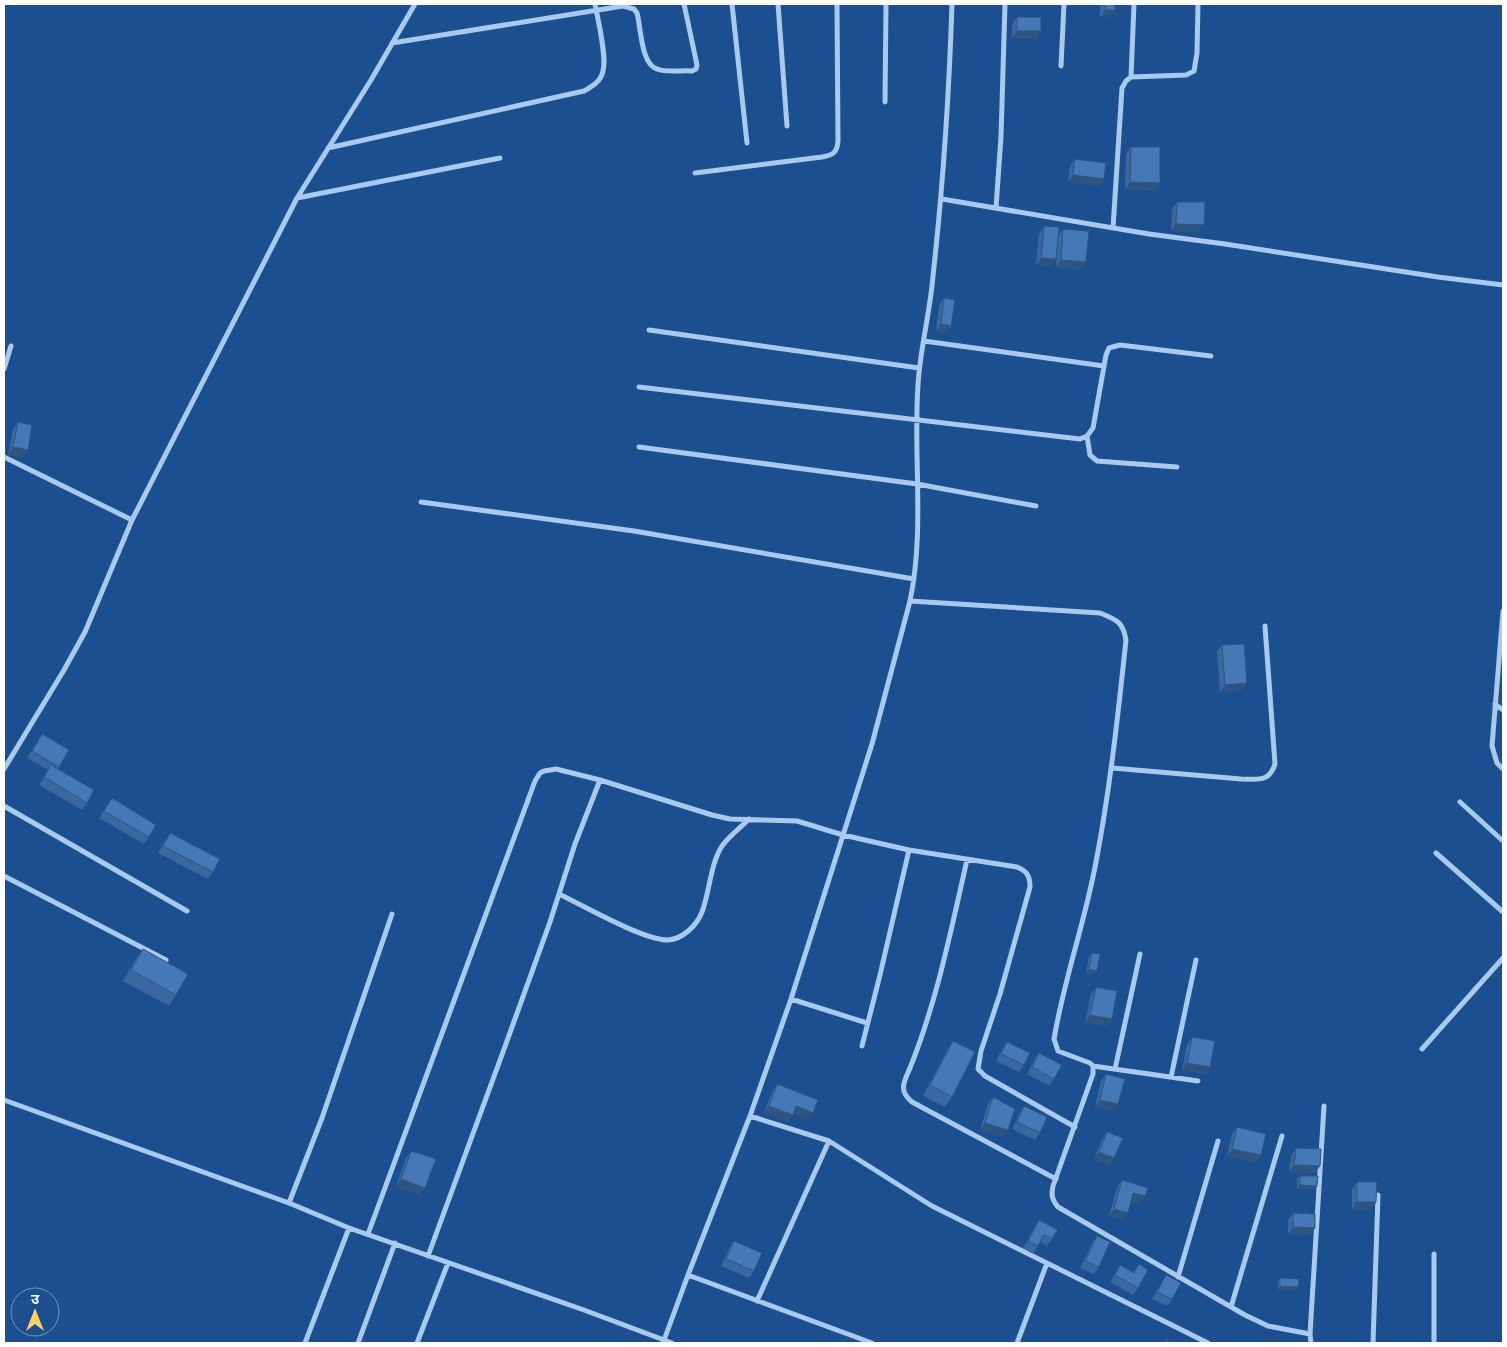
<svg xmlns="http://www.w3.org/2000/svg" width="1507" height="1347" font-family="Lato,'Noto Sans Devanagari',sans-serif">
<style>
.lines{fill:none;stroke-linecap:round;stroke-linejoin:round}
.street{stroke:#a9c9ee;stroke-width:5}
.wall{fill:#3a679d}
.shaded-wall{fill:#305480}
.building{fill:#4478b7;stroke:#305480}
</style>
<rect width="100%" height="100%" fill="#1b4f8f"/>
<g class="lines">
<path class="street" d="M 732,4 L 747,143
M 778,4 L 787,126
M 392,43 L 623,6 L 634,9 L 637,13 C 641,28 641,64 657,69 C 667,73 681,70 692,71 L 696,69 L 697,65 L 684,4
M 1061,66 L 1064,4
M 1131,77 L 1134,4
M 885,102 L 886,4
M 328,148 L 584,91 C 593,86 601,81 603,71 C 607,57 598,20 595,4
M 695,173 L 822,157 C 833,155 837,153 838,141 L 837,4
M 297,198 L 500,158
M 942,199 L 1149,234 L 1225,244 L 1438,277 L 1503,285
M 996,208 L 1001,137 L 1005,4
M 1113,228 L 1122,88 L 1126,81 L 1131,77 L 1186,75 L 1194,71 L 1197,53 L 1198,4
M 649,330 L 919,368
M 924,341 L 1104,366
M 4,369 L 11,346
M 639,387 L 1080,439 L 1087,436 L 1093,428 L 1106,355 L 1109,348 L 1120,345 L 1211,356
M 1087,436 L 1090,455 L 1097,461 L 1177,467
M 639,447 L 917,484 L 1036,506
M 4,457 L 132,520
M 421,502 L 634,531 L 914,579
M 910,601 L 1100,613 C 1117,620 1123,622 1126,640 C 1118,715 1110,789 1096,862 C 1085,922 1064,979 1054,1039 L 1058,1051 L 1090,1063 L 1093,1066 L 1093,1074 L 1053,1186 C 1051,1195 1052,1200 1058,1207 L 1245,1315 L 1268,1326 L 1310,1334 L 1311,1343
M 1503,611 L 1492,746 L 1497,763 L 1503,769
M 1495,704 L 1503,710
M 1112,768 L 1241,779 C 1257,779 1269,783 1275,764 L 1265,626
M 4,769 L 64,670 L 85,632 L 132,520 L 297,198 L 371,80 L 415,4
M 1460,802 L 1503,841
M 4,806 L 187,911
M 1436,853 L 1503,912
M 967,860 C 951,930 937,1001 910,1068 C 904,1082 898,1090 912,1102 L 1056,1179
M 4,876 L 166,960
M 559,894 C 584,906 643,940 668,940 C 683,939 697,925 702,912 C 710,891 710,865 722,846 C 729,836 740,828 749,819
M 791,999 L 867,1023
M 862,1046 L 880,975 L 909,850
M 1422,1049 L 1503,958
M 1093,1066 L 1198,1081
M 1115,1069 L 1140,954
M 1171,1077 L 1196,960
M 4,1100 L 289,1203 L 349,1228 L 584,1310 L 672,1343
M 750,1116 L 829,1141 L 932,1206 L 1208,1343
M 289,1203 L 322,1118 L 392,914
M 368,1234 L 535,781 L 540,773 L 544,771 L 556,769 L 600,780 L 712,815 L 730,819 L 797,821 L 843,835 L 909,850 L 1017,867 C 1027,871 1030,876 1030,887 L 1000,994 L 981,1051 L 978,1069 L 985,1076 L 1075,1127
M 1434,1254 L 1434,1343
M 428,1256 L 503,1052 L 550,922 L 575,844 L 600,780
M 688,1275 L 872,1343
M 1178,1277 L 1218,1141
M 757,1301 L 829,1141
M 1231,1307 L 1282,1136
M 1310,1334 L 1324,1106
M 305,1343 L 349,1228
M 358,1343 L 395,1243
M 417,1343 L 448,1263
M 663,1343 L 688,1275 L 750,1116 L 791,999 L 872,744 L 910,601 C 925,529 913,457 918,385 C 920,349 930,313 933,276 C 943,186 949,95 952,4
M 1017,1343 L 1047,1263
M 1373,1343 L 1378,1195"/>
</g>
<path class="wall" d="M 1100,4 L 1115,4 L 1115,10 L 1110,17 L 1100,17 Z
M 1017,17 L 1041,31 L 1036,39 L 1012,39 L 1012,24 Z
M 1131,147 L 1155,190 L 1125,189 L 1126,154 Z
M 1075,159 L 1099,186 L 1068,182 L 1070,166 Z
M 1177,202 L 1204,225 L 1199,232 L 1171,231 L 1172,209 Z
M 1044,226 L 1056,259 L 1051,266 L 1036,265 L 1039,234 Z
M 1063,229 L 1086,262 L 1081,270 L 1056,267 L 1058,236 Z
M 944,298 L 951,326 L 946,333 L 936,331 L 939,305 Z
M 18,422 L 28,450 L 23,457 L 8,455 L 13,429 Z
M 1222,645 L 1247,683 L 1242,690 L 1220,692 L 1217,652 Z
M 42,734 L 69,750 L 58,769 L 87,803 L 82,810 L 39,785 L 48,770 L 27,758 Z
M 112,798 L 149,837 L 144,844 L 99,818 Z
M 170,833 L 213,872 L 208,879 L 158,853 L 165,840 Z
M 143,949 L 176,995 L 169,1006 L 123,981 L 135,960 Z
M 1092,953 L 1097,971 L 1094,974 L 1086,973 L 1089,956 Z
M 1096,987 L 1112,1019 L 1107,1026 L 1085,1022 L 1091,994 Z
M 1192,1037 L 1210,1067 L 1205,1074 L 1182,1070 L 1187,1044 Z
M 953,1041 L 952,1097 L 945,1107 L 923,1096 L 946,1052 Z
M 1007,1042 L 1024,1065 L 1019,1072 L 996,1061 L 1002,1049 Z
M 1039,1053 L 1054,1079 L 1049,1086 L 1027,1074 L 1034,1060 Z
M 1106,1074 L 1118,1104 L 1113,1111 L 1095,1107 L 1101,1081 Z
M 777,1084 L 808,1120 L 793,1114 L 788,1122 L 764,1113 L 772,1092 Z
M 993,1097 L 1003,1137 L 980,1130 L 988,1104 Z
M 1024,1106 L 1040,1133 L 1035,1140 L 1012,1129 L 1019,1114 Z
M 1237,1127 L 1256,1163 L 1227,1156 L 1232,1134 Z
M 1107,1132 L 1109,1165 L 1094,1159 L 1102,1139 Z
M 1296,1148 L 1320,1166 L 1315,1173 L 1289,1172 L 1291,1155 Z
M 411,1151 L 425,1188 L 420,1195 L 396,1186 L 406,1158 Z
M 1300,1176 L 1315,1189 L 1297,1189 L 1297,1179 Z
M 1122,1180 L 1140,1203 L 1131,1201 L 1123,1220 L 1109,1216 L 1117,1188 Z
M 1357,1182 L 1376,1202 L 1371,1210 L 1352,1209 L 1352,1189 Z
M 1293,1213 L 1315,1228 L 1310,1235 L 1288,1234 L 1288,1220 Z
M 1039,1220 L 1052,1239 L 1047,1246 L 1040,1242 L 1033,1254 L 1023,1248 L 1034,1228 Z
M 1097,1236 L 1099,1267 L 1094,1274 L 1080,1268 L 1092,1243 Z
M 734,1241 L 754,1271 L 749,1278 L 721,1266 L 729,1248 Z
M 1139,1264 L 1138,1288 L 1133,1295 L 1110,1282 L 1120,1265 L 1133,1273 Z
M 1166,1275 L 1172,1299 L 1167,1306 L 1152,1299 L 1161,1283 Z
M 1280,1278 L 1298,1287 L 1296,1290 L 1278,1290 L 1278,1282 Z"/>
<path class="shaded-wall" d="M 1105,10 L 1115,10 L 1110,17 L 1100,17 Z
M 1017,31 L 1041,31 L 1036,39 L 1012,39 Z
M 1073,175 L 1104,179 L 1099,186 L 1068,182 Z
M 1130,182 L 1160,183 L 1155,190 L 1125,189 Z
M 1176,224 L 1204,225 L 1199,232 L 1171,231 Z
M 1041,258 L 1056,259 L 1051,266 L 1036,265 Z
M 1061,260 L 1086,262 L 1081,270 L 1056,267 Z
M 941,324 L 951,326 L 946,333 L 936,331 Z
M 13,447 L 28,450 L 23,457 L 8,455 Z
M 1247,683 L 1242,690 L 1220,692 L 1225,685 Z
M 1089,969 L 1097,971 L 1094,974 L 1086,973 Z
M 1090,1015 L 1112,1019 L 1107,1026 L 1085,1022 Z
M 1187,1063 L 1210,1067 L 1205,1074 L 1182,1070 Z
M 1100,1100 L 1118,1104 L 1113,1111 L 1095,1107 Z
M 769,1106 L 793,1115 L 788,1122 L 764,1113 Z
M 796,1106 L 813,1113 L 808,1120 L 791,1114 Z
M 985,1123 L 1008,1130 L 1003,1137 L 980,1130 Z
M 1232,1149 L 1261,1155 L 1256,1163 L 1227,1156 Z
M 1099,1152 L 1114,1158 L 1109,1165 L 1094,1159 Z
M 1294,1165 L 1320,1166 L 1315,1173 L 1289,1172 Z
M 401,1179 L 425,1188 L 420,1195 L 396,1186 Z
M 1300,1185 L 1317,1186 L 1315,1189 L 1297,1189 Z
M 1133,1193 L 1145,1196 L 1140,1203 L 1128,1200 Z
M 1357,1202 L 1376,1202 L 1371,1210 L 1352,1209 Z
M 1114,1209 L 1128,1213 L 1123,1220 L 1109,1216 Z
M 1293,1227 L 1315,1228 L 1310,1235 L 1288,1234 Z
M 1280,1286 L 1298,1287 L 1296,1290 L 1278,1290 Z"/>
<path class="building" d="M 1105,4 L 1115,4 L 1115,10 L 1105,10 Z
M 1017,17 L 1041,17 L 1041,31 L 1017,31 Z
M 1131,147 L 1160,147 L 1160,183 L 1130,182 Z
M 1075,159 L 1106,163 L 1104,179 L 1073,175 Z
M 1177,202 L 1205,202 L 1204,225 L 1176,224 Z
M 1044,226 L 1059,227 L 1056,259 L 1041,258 Z
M 1063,229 L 1089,231 L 1086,262 L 1061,260 Z
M 944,298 L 955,300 L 951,326 L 941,324 Z
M 18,422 L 32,425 L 28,450 L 13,447 Z
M 1244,644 L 1247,683 L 1225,685 L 1222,645 Z
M 42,734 L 69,750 L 59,767 L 32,751 Z
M 51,765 L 94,790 L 87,803 L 44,777 Z
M 112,798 L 156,825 L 149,837 L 104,811 Z
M 170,833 L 220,859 L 213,872 L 163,846 Z
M 143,949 L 188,974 L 176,995 L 131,970 Z
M 1092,953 L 1100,954 L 1097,971 L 1089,969 Z
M 1096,987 L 1117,991 L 1112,1019 L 1090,1015 Z
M 1192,1037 L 1215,1041 L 1210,1067 L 1187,1063 Z
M 953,1041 L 975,1052 L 952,1097 L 930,1085 Z
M 1007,1042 L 1030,1053 L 1024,1065 L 1001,1054 Z
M 1039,1053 L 1062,1065 L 1054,1079 L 1032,1067 Z
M 1106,1074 L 1125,1079 L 1118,1104 L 1100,1100 Z
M 777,1084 L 818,1100 L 813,1113 L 796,1106 L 793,1115 L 769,1106 Z
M 993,1097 L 1015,1109 L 1008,1130 L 985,1123 Z
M 1024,1106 L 1047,1117 L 1040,1133 L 1017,1122 Z
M 1237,1127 L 1266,1134 L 1261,1155 L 1232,1149 Z
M 1107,1132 L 1123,1138 L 1114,1158 L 1099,1152 Z
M 1296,1148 L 1321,1149 L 1320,1166 L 1294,1165 Z
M 411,1151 L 436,1159 L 425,1188 L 401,1179 Z
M 1300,1176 L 1318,1176 L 1317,1186 L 1300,1185 Z
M 1122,1180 L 1148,1188 L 1145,1196 L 1133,1193 L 1128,1213 L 1114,1209 Z
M 1357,1182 L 1377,1182 L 1376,1202 L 1357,1202 Z
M 1293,1213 L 1315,1214 L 1315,1228 L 1293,1227 Z
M 1039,1220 L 1058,1230 L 1052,1239 L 1044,1235 L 1038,1246 L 1028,1241 Z
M 1097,1236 L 1110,1242 L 1099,1267 L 1085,1261 Z
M 734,1241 L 762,1253 L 754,1271 L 726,1259 Z
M 1139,1264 L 1148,1270 L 1138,1288 L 1115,1275 L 1120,1265 L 1134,1273 Z
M 1166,1275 L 1181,1283 L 1172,1299 L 1157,1292 Z
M 1280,1278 L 1299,1279 L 1298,1287 L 1280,1286 Z
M 1167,1340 L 1174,1343 L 1165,1343 Z"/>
<rect width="1507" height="1347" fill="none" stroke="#ffffff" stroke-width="10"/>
<g transform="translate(35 1312)"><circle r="24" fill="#1b4f8f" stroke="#7695bc"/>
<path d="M0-4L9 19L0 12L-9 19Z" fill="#ffd166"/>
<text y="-8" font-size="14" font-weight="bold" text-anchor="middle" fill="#ffffff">उ</text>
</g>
</svg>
